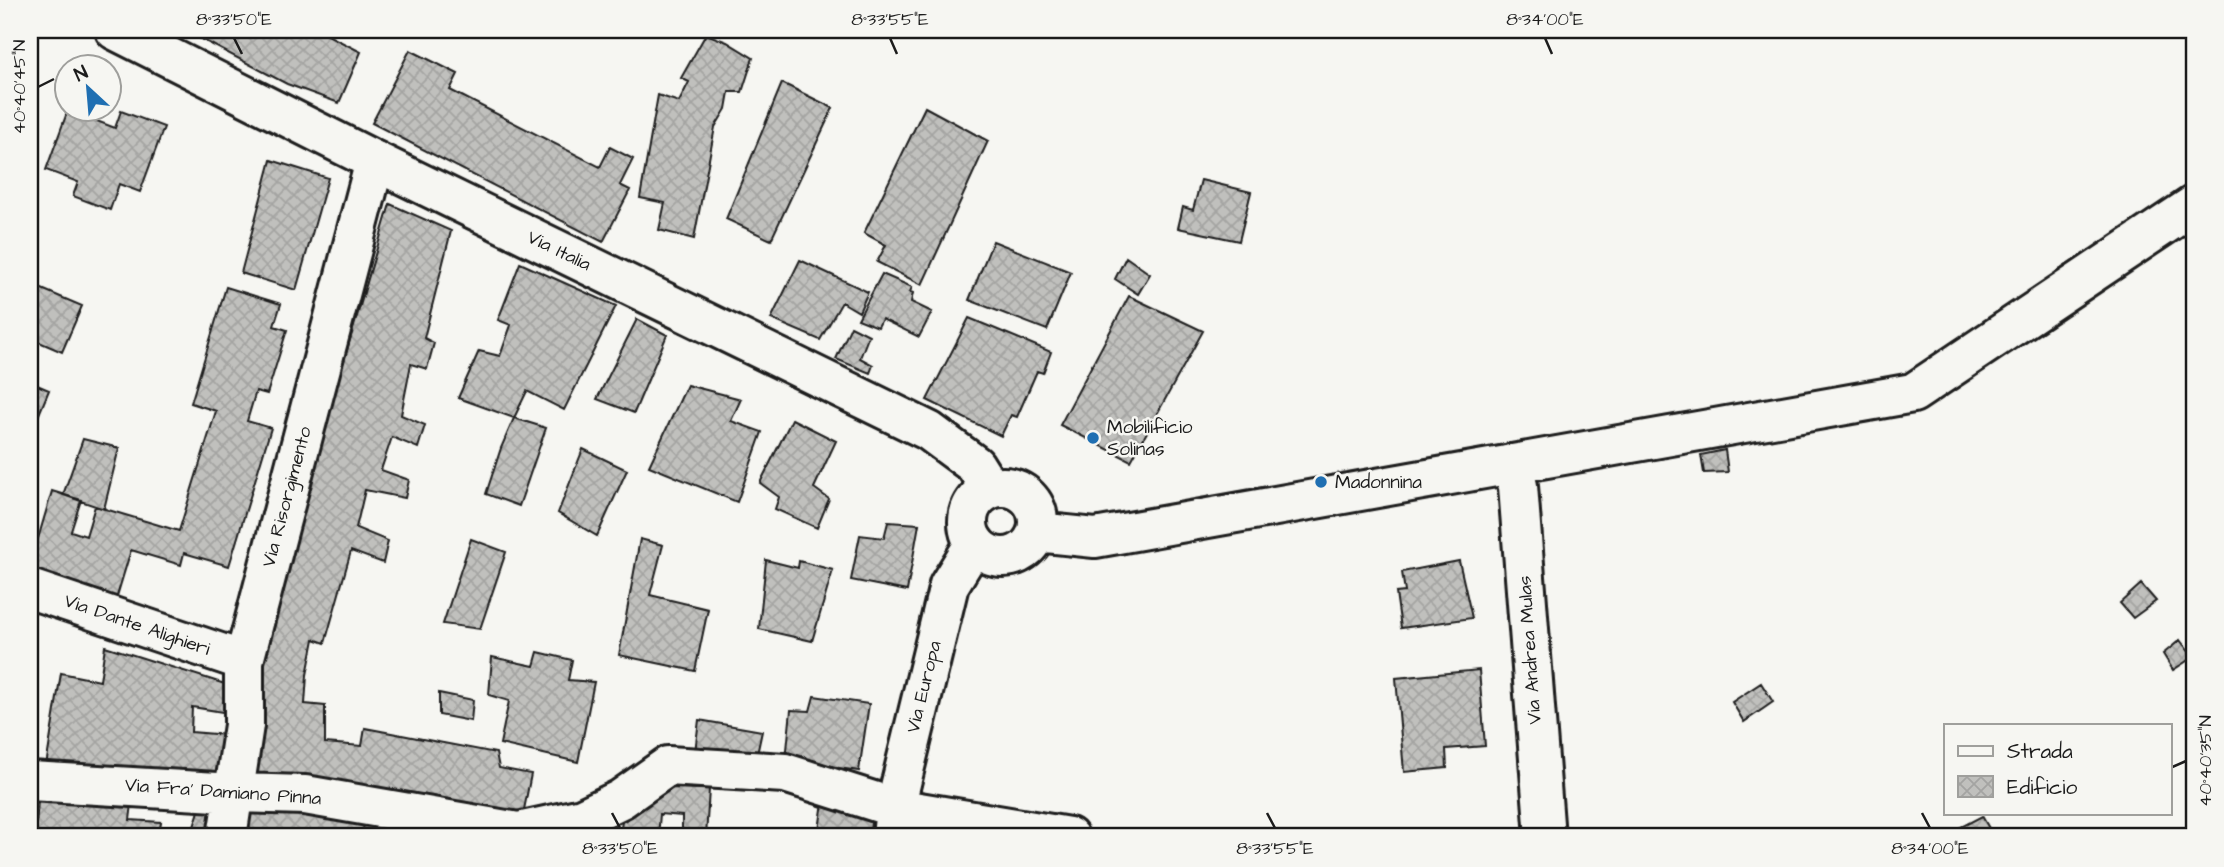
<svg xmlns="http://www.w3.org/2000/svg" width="2224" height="867" font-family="'Architects Daughter',sans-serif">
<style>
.building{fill:url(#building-cross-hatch);stroke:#1c1c1c;stroke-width:2}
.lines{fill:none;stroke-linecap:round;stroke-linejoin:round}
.minor-casing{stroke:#1c1c1c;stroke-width:44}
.major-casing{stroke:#1c1c1c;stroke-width:44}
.minor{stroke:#f6f6f2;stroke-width:38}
.major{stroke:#f6f6f2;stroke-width:38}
.ticks{fill:none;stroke:#1c1c1c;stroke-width:2.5}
.poi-dot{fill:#1f6fb2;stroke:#f6f6f2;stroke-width:2.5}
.labels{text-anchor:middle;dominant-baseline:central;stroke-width:5;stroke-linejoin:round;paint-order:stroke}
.street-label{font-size:19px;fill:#1c1c1c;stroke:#f6f6f2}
.poi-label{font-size:19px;fill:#1c1c1c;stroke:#f6f6f2;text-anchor:start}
.neatline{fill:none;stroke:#1c1c1c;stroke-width:2.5}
.ticks-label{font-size:18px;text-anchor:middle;fill:#1c1c1c}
</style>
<defs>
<pattern id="building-cross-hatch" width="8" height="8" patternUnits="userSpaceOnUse" patternTransform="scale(1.75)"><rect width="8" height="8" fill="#c0c0bd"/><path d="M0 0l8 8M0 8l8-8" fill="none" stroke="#a4a4a2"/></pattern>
</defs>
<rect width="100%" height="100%" fill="#f6f6f2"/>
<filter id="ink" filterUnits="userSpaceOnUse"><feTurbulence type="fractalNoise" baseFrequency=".0143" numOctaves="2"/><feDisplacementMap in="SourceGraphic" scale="14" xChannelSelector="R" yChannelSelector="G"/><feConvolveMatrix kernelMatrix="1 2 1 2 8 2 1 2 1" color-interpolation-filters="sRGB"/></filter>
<g filter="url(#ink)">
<path class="building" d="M 184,30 L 318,30 L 361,52 L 339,103 L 287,84 Z
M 706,34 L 727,42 L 753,58 L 742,92 L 729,92 L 726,109 L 715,127 L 694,239 L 659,230 L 665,203 L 640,198 L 658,95 L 679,102 L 689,82 L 681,78 Z
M 410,50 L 458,74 L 450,90 L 600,167 L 610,147 L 633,159 L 620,185 L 630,190 L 603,242 L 372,123 Z
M 782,83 L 833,108 L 771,240 L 726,219 Z
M 925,107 L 988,141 L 922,285 L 877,262 L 886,245 L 864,233 Z
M 68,110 L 115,128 L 121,111 L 164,127 L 140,192 L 119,184 L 110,210 L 73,196 L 78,182 L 46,170 Z
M 271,160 L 328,178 L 296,290 L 241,273 Z
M 1201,180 L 1251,192 L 1239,241 L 1178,228 L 1183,207 L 1193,210 Z
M 390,204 L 451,231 L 424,338 L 434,343 L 427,369 L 411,364 L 401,415 L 425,425 L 418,448 L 392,437 L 381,470 L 409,480 L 405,498 L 365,490 L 356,528 L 388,541 L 383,563 L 351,551 L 325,643 L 314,639 L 307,675 L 305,704 L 325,706 L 325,743 L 362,746 L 365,728 L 496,753 L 499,768 L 531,774 L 523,815 L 250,778 L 257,656 Z
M 993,241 L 1071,272 L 1047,330 L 969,300 Z
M 1126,257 L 1150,274 L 1138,294 L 1115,279 Z
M 800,260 L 868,292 L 859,312 L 842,302 L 820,340 L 771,319 Z
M 520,263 L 616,306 L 564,410 L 527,391 L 514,418 L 458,398 L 479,351 L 500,356 L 511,325 L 498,320 Z
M 882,274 L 912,287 L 910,292 L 913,293 L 911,302 L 932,312 L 919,337 L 882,319 L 878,327 L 858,319 Z
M 30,284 L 82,306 L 62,352 L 30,338 Z
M 226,287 L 281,304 L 274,326 L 287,330 L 267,394 L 256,391 L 247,421 L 271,428 L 229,566 L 184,553 L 181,565 L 131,550 L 114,606 L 30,580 L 30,566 L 52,491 L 81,500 L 71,531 L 86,536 L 95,506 L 179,531 L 216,411 L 191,403 Z
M 1129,296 L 1203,331 L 1131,461 L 1060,425 Z
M 969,318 L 1051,352 L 1043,373 L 1037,371 L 1017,417 L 1011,415 L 1001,436 L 927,400 Z
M 637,319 L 667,335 L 634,413 L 597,399 Z
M 851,326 L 869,335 L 860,358 L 873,365 L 870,373 L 836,359 Z
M 30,382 L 49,390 L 30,436 Z
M 687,385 L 741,399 L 731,421 L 762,432 L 737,502 L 649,466 Z
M 514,418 L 546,428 L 519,506 L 486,494 L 501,448 Z
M 792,419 L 836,441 L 814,488 L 829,499 L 817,528 L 775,509 L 779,497 L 760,483 Z
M 83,439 L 119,448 L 104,509 L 63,495 Z
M 583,449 L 627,470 L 597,536 L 558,513 Z
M 1725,450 L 1728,472 L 1704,473 L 1701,455 Z
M 888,522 L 919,524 L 907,591 L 851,580 L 860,535 L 884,538 Z
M 471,539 L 506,552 L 480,629 L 443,624 Z
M 640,539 L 663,545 L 650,595 L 708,609 L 695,671 L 619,655 Z
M 766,560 L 798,568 L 799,561 L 833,570 L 812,641 L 759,629 Z
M 1459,561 L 1472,618 L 1401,628 L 1396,593 L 1405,592 L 1402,572 Z
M 2141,584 L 2156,601 L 2133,618 L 2120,603 Z
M 2180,640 L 2193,657 L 2173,670 L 2163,654 Z
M 105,646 L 225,684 L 229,713 L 192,707 L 191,732 L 227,735 L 226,778 L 45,772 L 61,673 L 100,681 Z
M 538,652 L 572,660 L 568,680 L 594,682 L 578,762 L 500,744 L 509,701 L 489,695 L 492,657 L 534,666 Z
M 1479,670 L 1485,746 L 1446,749 L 1447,768 L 1404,772 L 1396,678 Z
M 1761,683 L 1773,702 L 1744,722 L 1732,702 Z
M 439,693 L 473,700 L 471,721 L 439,715 Z
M 814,696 L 869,704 L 859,771 L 786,760 L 791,710 L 810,711 Z
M 699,720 L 762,731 L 756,759 L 694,760 Z
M 666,788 L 709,789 L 706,837 L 682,837 L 682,816 L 660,814 L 658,837 L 620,837 L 622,821 Z
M 38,800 L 132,804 L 130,820 L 161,822 L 159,834 L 192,833 L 200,808 L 219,809 L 213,837 L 35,837 Z
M 823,802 L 873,810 L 869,837 L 818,837 Z
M 242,810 L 364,817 L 363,837 L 302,834 L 301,837 L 237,837 Z
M 1982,816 L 1994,837 L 1942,837 Z"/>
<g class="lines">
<g class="minor-casing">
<path id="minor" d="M 1511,464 L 1518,486 L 1545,837
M 30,589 L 244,661
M 30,781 L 234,793 L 305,795 L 518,832 L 582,818 L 621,799 L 668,766 L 785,773 L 895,808 L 1069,837
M 227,837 L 244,725 L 244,661 L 375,161
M 892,837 L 895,808 L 949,585 L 975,543"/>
</g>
<g class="major-casing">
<path id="major" d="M 115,30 L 375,161 L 929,431 L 975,465 L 990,489
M968 522a35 35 0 1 1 70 0a35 35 0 1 1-70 0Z
M 1037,532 L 1095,538 L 1913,393 L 2194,205"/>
</g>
<use href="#minor" class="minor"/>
<use href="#major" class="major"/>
</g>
</g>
<path class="ticks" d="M 234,38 L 242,54M 890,38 L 897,54M 1545,38 L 1552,54M 38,87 L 54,79M 2170,768 L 2186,761M 612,813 L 620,828M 1267,813 L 1275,828M 1922,813 L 1930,828"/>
<g class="poi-dot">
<circle cx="1093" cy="438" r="7"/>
<circle cx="1321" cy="482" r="7"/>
</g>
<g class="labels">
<g class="street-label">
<text transform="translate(559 251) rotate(26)">Via Italia</text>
<text transform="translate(287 497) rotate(-75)">Via Risorgimento</text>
<text transform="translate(137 625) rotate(19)">Via Dante Alighieri</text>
<text transform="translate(1530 650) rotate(-94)">Via Andrea Mulas</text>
<text transform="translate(924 687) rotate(-76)">Via Europa</text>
<text transform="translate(223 792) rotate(4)">Via Fra' Damiano Pinna</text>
</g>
<g class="poi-label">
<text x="1107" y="427">Mobilificio<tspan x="1107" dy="22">Solinas</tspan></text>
<text x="1335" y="482">Madonnina</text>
</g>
</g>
<rect width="2224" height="867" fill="none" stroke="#f6f6f2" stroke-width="77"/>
<rect x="1944" y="724" width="228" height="91" fill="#f6f6f2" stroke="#9f9f9c" stroke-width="2"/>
<rect x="1958" y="746" width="35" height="10" fill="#f6f6f2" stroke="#9f9f9c" stroke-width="2"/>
<text x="2007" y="758" font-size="21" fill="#1c1c1c">Strada</text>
<rect x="1958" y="776" width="35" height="21" fill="url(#building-cross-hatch)" stroke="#9f9f9c" stroke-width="2"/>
<text x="2007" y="794" font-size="21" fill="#1c1c1c">Edificio</text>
<g transform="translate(88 88) rotate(334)"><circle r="33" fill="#f6f6f2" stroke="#9f9f9c" stroke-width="2"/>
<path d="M0-5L12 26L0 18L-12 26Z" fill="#1f6fb2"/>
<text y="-10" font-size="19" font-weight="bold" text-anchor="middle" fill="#1c1c1c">N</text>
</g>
<rect x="38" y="38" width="2148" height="790" class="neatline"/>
<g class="ticks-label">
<text x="234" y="25">8°33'50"E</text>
<text x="890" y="25">8°33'55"E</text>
<text x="1545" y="25">8°34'00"E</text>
<text transform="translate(19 87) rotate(-90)" y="6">40°40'45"N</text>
<text transform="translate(2205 761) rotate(-90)" y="6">40°40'35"N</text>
<text x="620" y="854">8°33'50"E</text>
<text x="1275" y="854">8°33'55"E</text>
<text x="1930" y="854">8°34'00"E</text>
</g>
</svg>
